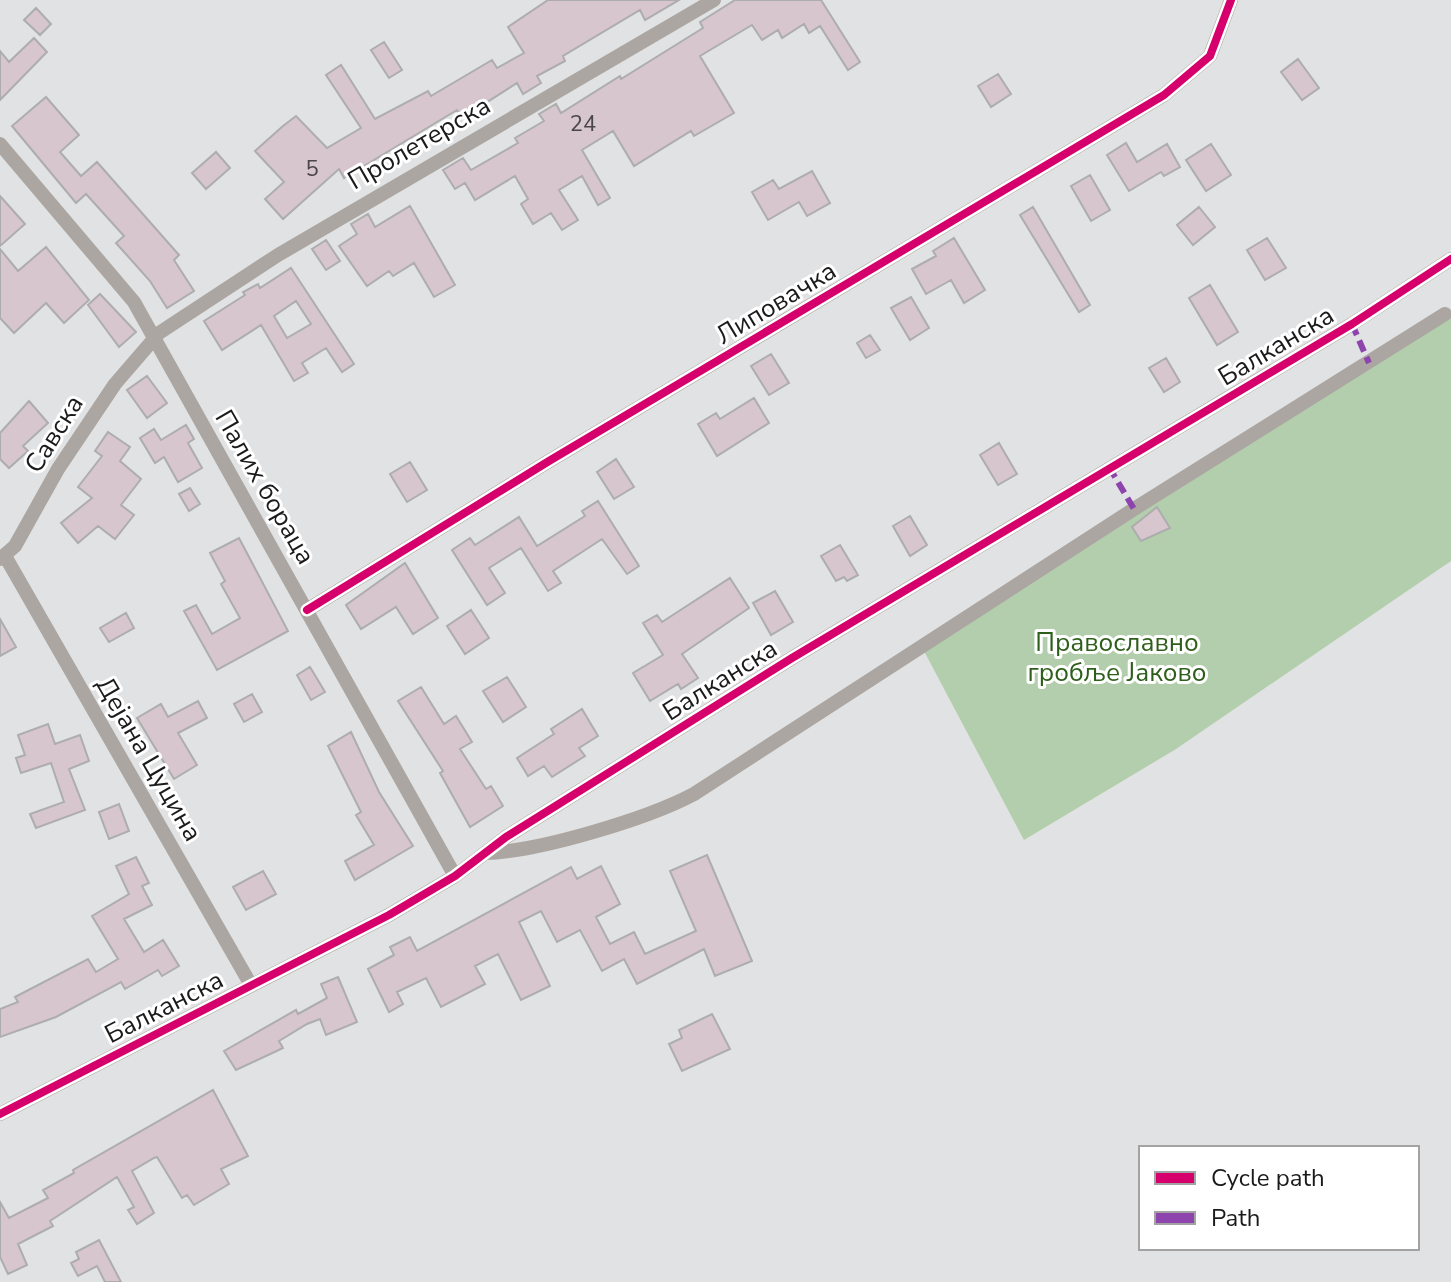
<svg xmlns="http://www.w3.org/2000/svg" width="1451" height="1282" font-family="'Nunito Sans',sans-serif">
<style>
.green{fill:#b3ceac}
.building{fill:#d7c6cd;stroke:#adadae;stroke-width:2;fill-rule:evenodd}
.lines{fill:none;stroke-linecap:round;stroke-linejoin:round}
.minor{stroke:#aba6a1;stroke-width:14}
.quiet{stroke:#8e44ad;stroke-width:6;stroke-dasharray:12 6;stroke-linecap:butt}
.cycleway-casing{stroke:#fff;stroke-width:13}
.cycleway{stroke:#d6006c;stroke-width:8}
.labels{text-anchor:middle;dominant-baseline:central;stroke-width:6;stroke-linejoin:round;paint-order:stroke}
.number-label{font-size:22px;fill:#494548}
.street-label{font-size:26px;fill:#1a1a1b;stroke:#fff}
.park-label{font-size:26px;fill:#2e5f1a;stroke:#fff}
</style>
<rect width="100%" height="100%" fill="#e1e2e3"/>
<path class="green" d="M 1451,315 L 1451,561 L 1176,749 L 1024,840 L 924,651 Z"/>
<path class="building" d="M 548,0 L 679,0 L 645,20 L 640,10 L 563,56 L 565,61 L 537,76 L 541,83 L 523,94 L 517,83 L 462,118 L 457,110 L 344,178 L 339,169 L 283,219 L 265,199 L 284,182 L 255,151 L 283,126 L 296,116 L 327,148 L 361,128 L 326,75 L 341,65 L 375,119 L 428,91 L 431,96 L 492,60 L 497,68 L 524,53 L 508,27 Z
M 735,0 L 821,0 L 860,62 L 848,70 L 820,26 L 809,33 L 804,24 L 782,38 L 778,30 L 762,40 L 752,25 L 700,56 L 734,113 L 694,136 L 691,131 L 634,166 L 613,131 L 582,150 L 610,198 L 598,205 L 582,176 L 559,190 L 578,220 L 562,230 L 551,213 L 533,224 L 521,204 L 528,199 L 515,176 L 475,200 L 465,183 L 455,189 L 443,170 L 463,158 L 471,170 L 518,143 L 515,138 L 544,121 L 539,114 L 556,104 L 561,113 L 620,76 L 621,79 L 703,28 L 700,22 Z
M 36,8 L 51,24 L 40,35 L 24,20 Z
M 34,38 L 47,52 L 0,100 L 0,51 L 9,62 Z
M 384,42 L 402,70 L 389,78 L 371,50 Z
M 1298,59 L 1319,88 L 1302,100 L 1281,72 Z
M 998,74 L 1011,94 L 991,107 L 978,86 Z
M 46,97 L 79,135 L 60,152 L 81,176 L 97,162 L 179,255 L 174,260 L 194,291 L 167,308 L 150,281 L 116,243 L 124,236 L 86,194 L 76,203 L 12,126 Z
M 1126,143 L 1137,162 L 1167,144 L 1180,167 L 1164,176 L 1161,172 L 1129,191 L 1107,155 Z
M 1211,144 L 1231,175 L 1206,191 L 1186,160 Z
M 216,152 L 230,168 L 206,189 L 192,173 Z
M 812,171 L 830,203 L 807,216 L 799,202 L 768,220 L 752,192 L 773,180 L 779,189 Z
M 1090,175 L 1110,210 L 1091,221 L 1071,186 Z
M 0,196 L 25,224 L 0,246 Z
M 410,206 L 455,285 L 434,297 L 414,263 L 393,276 L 389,271 L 367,286 L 339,246 L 357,234 L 351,224 L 368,214 L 375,227 Z
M 1033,207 L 1090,305 L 1079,312 L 1020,215 Z
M 1199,207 L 1215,227 L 1193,245 L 1177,225 Z
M 954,238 L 985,290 L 964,303 L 951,280 L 926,294 L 912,269 L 936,256 L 933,251 Z
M 1267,238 L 1286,268 L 1265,280 L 1247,250 Z
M 326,240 L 340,261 L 326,270 L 312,249 Z
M 46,247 L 89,300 L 64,323 L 46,303 L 14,333 L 0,318 L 0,249 L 18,271 Z
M 291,268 L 354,364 L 342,372 L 326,348 L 302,363 L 308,373 L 294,381 L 261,325 L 222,350 L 204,321 L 245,295 L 243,292 L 258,284 L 260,288 ZM 296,301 L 311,324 L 287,338 L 274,316 Z
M 1210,285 L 1238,332 L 1217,345 L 1189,298 Z
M 100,294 L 136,332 L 119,347 L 88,305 Z
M 911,297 L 929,328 L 910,340 L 891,308 Z
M 870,335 L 880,350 L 866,358 L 857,343 Z
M 771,354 L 789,383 L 769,395 L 751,366 Z
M 1166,358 L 1180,382 L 1164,392 L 1149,368 Z
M 147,376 L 167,403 L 147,418 L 127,390 Z
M 754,398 L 769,423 L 717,456 L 698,424 L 716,413 L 720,419 Z
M 29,401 L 48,423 L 23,446 L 28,451 L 9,468 L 0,459 L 0,433 Z
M 186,425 L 194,439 L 188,443 L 202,468 L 178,482 L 164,457 L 155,463 L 140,438 L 154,429 L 161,440 Z
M 108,432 L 130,447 L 120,461 L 141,479 L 121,505 L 134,515 L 115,539 L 98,526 L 78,543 L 61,523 L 92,498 L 78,487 L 102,456 L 95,451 Z
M 999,443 L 1017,474 L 998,485 L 980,455 Z
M 616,459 L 634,487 L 614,499 L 597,472 Z
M 410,462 L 427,490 L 407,502 L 390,474 Z
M 190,488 L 200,504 L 189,511 L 179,494 Z
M 598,501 L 639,566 L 627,574 L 602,539 L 553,571 L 561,583 L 548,591 L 521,548 L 489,568 L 505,593 L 487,605 L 452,550 L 470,538 L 475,545 L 519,517 L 537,546 L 585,516 L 582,511 Z
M 1157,507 L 1170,528 L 1141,541 L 1132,527 Z
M 910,516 L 927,545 L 910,556 L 893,526 Z
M 239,538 L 288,631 L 217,670 L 184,611 L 196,605 L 212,634 L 240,618 L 221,584 L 225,581 L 210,553 Z
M 840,545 L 858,575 L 847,581 L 844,577 L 836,581 L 821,556 Z
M 405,563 L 438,618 L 413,634 L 396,607 L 361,629 L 346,605 Z
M 730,578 L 749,608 L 682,654 L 698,678 L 681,689 L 678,684 L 650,701 L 633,673 L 663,655 L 643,623 L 657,615 L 662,622 Z
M 775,591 L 793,622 L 771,635 L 753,603 Z
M 471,610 L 489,638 L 465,654 L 447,626 Z
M 126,613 L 134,628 L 109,642 L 100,628 Z
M 0,619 L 16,647 L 0,656 Z
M 310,667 L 325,692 L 311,700 L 297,675 Z
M 507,677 L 526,707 L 503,722 L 483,691 Z
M 421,687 L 444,724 L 456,716 L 472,742 L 460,749 L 486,789 L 491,786 L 503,806 L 470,827 L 440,773 L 443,771 L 398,701 Z
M 252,694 L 262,712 L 244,722 L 234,704 Z
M 198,701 L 207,718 L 178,733 L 197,765 L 174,779 L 137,718 L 161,704 L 168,717 Z
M 582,709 L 598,736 L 579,748 L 585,756 L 552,777 L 544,766 L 528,776 L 517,758 L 554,734 L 551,729 Z
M 48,724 L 55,744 L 80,735 L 89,761 L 69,769 L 85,810 L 36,828 L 30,814 L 64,802 L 51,763 L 21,773 L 16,758 L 25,755 L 18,735 Z
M 351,732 L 379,792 L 413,846 L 355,880 L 345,861 L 374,845 L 356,815 L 361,812 L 328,746 Z
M 119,804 L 129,831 L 109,839 L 99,812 Z
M 707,855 L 752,961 L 715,976 L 704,949 L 637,984 L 624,959 L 602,971 L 580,930 L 557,942 L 541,911 L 519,922 L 550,986 L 521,1000 L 498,954 L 475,966 L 485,984 L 441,1007 L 426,978 L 397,992 L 403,1004 L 389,1012 L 368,969 L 394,955 L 390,947 L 410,937 L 417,951 L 571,867 L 577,879 L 601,866 L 620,904 L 596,917 L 610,944 L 634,932 L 645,954 L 696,931 L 670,871 Z
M 136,857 L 149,883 L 142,886 L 152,905 L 124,919 L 144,952 L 163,940 L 179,966 L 162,976 L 158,970 L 125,989 L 121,982 L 56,1017 L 0,1037 L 0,1009 L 18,1002 L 15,997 L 88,959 L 96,972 L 118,959 L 92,916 L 129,894 L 116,866 Z
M 263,871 L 276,894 L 246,910 L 233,887 Z
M 338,977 L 357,1022 L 326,1035 L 320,1019 L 307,1024 L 279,1041 L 283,1048 L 236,1070 L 224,1051 L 296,1010 L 298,1014 L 327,998 L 321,984 Z
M 712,1014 L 730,1049 L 682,1071 L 669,1044 L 682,1038 L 679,1030 Z
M 213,1090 L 248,1156 L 221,1169 L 229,1184 L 194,1205 L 187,1195 L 182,1198 L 157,1157 L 154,1158 L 132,1171 L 154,1213 L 137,1224 L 128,1210 L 134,1207 L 117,1177 L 50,1221 L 53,1226 L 18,1244 L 27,1265 L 8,1274 L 0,1257 L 0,1202 L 9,1218 L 48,1198 L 43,1190 L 74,1173 L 73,1170 Z
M 99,1240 L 121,1282 L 105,1282 L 97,1266 L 78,1276 L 71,1263 L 79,1259 L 76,1252 Z"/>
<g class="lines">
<path class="minor" d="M 0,144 L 134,302 L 455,876
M 5,556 L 251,985
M 0,559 L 15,546 L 58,469 L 115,384 L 159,333 L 278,255 L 714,0
M 307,610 L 549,461 L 1164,95 L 1210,56 L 1231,0
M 485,853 C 537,852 647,819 694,794 L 1134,509 L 1445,314
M 0,1114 L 389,915 L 455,876 L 506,837 L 792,658 L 1352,324 L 1451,259"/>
<path class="quiet" d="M 1352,324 L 1369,363
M 1109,467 L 1134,509"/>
<g class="cycleway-casing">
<path id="cycleway" d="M 307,610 L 549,461 L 1164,95 L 1210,56 L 1231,0
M 0,1114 L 389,915 L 455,876 L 506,837 L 792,658 L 1352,324 L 1451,259"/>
</g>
<use href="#cycleway" class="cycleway"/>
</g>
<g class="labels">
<g class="number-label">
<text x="583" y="124">24</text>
<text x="312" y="169">5</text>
</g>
<g class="street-label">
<text transform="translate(419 143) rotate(-30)">Пролетерска</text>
<text transform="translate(776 303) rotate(-31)">Липовачка</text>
<text transform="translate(1276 346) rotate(-31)">Балканска</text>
<text transform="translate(54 434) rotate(-58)">Савска</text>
<text transform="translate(265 487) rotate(60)">Палих бораца</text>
<text transform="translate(720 680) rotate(-32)">Балканска</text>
<text transform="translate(149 759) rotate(60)">Дејана Цуцина</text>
<text transform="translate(164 1007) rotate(-27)">Балканска</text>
</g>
<g class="park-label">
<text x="1117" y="642">Православно<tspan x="1117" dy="30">гробље Јаково</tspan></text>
</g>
</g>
<rect x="1139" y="1146" width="280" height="104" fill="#ffffff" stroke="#a3a3a4" stroke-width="2"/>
<rect x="1155" y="1172" width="40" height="12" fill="#d6006c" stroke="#a3a3a4" stroke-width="2"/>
<text x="1211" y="1186" font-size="24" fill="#1a1a1b">Cycle path</text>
<rect x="1155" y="1212" width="40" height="12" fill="#8e44ad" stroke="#a3a3a4" stroke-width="2"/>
<text x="1211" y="1226" font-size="24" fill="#1a1a1b">Path</text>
</svg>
